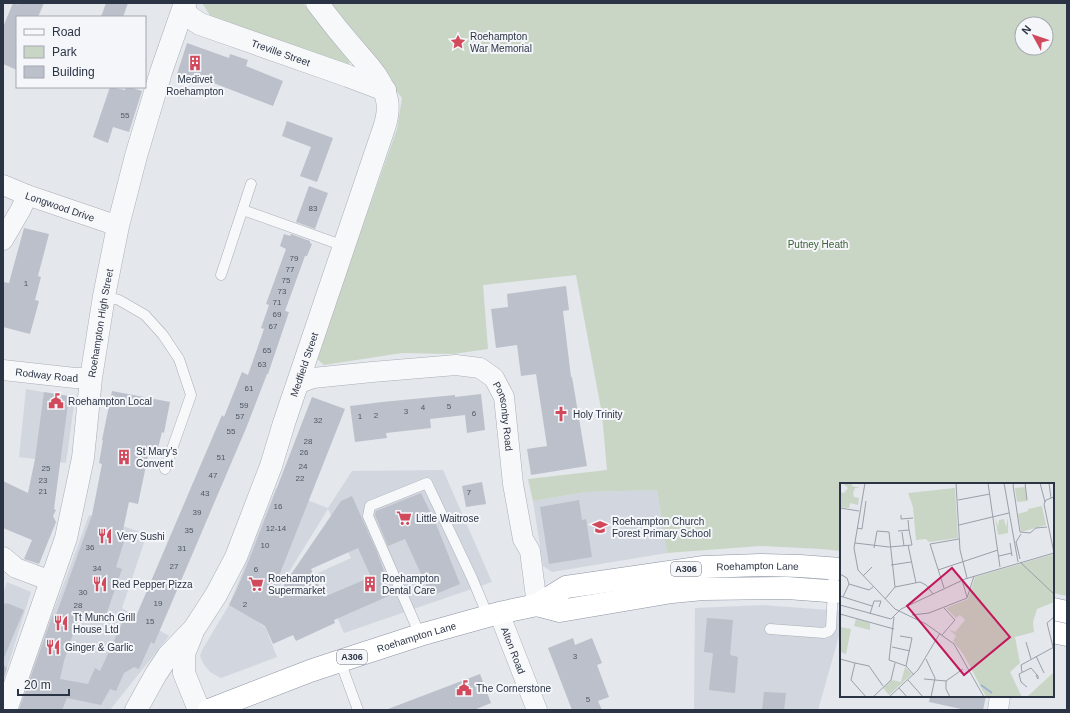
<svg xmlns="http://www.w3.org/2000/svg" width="1070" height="713" font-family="Arial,sans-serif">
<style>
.built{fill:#d2d6de}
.green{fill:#c9d6c5;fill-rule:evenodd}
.building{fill:#bbc0ca;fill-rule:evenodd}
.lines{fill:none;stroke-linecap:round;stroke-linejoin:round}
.service-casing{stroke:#a9aeb7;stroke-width:11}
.minor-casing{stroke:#a9aeb7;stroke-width:21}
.tertiary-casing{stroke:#a9aeb7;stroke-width:23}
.trunk-casing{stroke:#8b94a3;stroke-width:23}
.service{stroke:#f7f8fa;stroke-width:10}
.minor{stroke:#f7f8fa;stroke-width:20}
.tertiary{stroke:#f7f8fa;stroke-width:22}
.trunk{stroke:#fff;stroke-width:22}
.labels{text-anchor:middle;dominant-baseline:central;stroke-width:4;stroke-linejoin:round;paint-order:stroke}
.number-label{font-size:8px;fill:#4f5766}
.shield{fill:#f4f6f9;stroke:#676e7b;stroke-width:1}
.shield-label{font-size:9px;font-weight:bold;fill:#2b3445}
.poi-label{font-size:10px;fill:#2b3445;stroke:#f4f6f9;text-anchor:start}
.street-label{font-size:10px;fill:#2b3445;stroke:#f4f6f9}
.park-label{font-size:10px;fill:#3f6138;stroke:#f4f6f9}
.inset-river{fill:none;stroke:#9fb4cc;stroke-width:2}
.inset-road{fill:none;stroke:#9a9fa9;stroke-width:1}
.view{fill:#c2185b;fill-opacity:0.15;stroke:#c2185b;stroke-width:2}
.inset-edge{fill:none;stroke:#2b3445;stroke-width:2}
</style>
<rect width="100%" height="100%" fill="#e4e7ec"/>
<path class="built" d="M 26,389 L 75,398 L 66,463 L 19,457 Z
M 443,470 L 492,582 L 344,633 L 318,573 L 351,558 L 328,509 L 258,622 L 265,627 L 277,657 L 221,678 L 210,672 L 203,663 L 200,656 L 202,650 L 229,605 L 276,488 L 328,508 L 352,471 Z
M 657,490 L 667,553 L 552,572 L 543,566 L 533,501 L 585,492 Z
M 89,515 L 147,534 L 122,608 L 169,636 L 110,710 L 15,710 L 66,578 Z
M 7,582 L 31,592 L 3,681 L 3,594 Z
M 763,605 L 841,611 L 841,629 L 818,710 L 694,710 L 695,608 Z"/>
<path class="green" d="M 202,3 L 303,3 L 341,44 L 351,59 L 348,66 L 211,17 Z
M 326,3 L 1067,3 L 1067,596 L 1053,593 L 1053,484 L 841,484 L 841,551 L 821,549 L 760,546 L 667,553 L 657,490 L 585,492 L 533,501 L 528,479 L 607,470 L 602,414 L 576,275 L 483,285 L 488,349 L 453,354 L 402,353 L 324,365 L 316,358 L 397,129 L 402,98 ZM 1022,24 L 1046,24 L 1046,48 L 1022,48 Z"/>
<path class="building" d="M 13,3 L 17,3 L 17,6 L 18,3 L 44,3 L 38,17 L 17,17 L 17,70 L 3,64 L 3,27 Z
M 106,3 L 128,3 L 123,17 L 101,17 Z
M 187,43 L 229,58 L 230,54 L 248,60 L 246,66 L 283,81 L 273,106 L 211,82 L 210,85 L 177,74 Z
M 110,87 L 125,90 L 126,87 L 130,87 L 142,91 L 129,132 L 113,127 L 108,143 L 93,137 Z
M 287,121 L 333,138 L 317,182 L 300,176 L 311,147 L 282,136 Z
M 309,186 L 328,193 L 315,229 L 296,222 Z
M 24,228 L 49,234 L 38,276 L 41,277 L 35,300 L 39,301 L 30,334 L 3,327 L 3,282 L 9,283 Z
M 284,234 L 290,236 L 291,234 L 310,241 L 310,243 L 312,244 L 307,256 L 305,256 L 285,311 L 289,312 L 268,374 L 267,374 L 247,426 L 154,644 L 151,642 L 139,669 L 134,667 L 124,673 L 116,691 L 110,689 L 101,705 L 67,698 L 62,710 L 19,710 L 53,614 L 56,615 L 92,515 L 102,464 L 99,463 L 103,440 L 102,440 L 112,391 L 170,402 L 164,433 L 162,432 L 157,452 L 149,451 L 138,504 L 129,502 L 123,530 L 127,532 L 116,567 L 122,569 L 105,618 L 95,613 L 93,618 L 80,613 L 64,661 L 60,679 L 88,684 L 95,668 L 100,671 L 125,617 L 134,621 L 222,415 L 224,417 L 242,372 L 248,375 L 264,329 L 261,328 L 269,305 L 266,304 L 286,249 L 280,246 Z
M 566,286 L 569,310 L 563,311 L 571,377 L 572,377 L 587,466 L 531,475 L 527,449 L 547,446 L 536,374 L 521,376 L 517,345 L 496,348 L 491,309 L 508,307 L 507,294 Z
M 44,392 L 69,396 L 54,509 L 56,510 L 53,516 L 56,522 L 39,564 L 24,559 L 32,540 L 3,528 L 3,481 L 28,493 L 35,459 Z
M 481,394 L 485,430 L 467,433 L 465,415 L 430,419 L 431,428 L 386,433 L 387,438 L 355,442 L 350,406 L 382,402 L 455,395 L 455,397 Z
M 312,397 L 345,409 L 275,586 L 281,589 L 341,501 L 352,496 L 377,552 L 384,571 L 381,572 L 391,595 L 334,620 L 335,623 L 296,641 L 293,635 L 273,644 L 265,626 L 229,605 L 237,589 L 249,560 ZM 358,548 L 371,577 L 324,597 L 311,569 Z
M 482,482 L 486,504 L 466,507 L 462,486 Z
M 421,493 L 436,524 L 460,584 L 431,596 L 405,539 L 388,546 L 375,515 L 376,511 Z
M 579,500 L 582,520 L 586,519 L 592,557 L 549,564 L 540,507 Z
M 3,603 L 6,604 L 7,603 L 24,610 L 3,660 Z
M 707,618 L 733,620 L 730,655 L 738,657 L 735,693 L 709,690 L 713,653 L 704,652 Z
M 573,638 L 575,645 L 592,638 L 602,663 L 597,665 L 609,697 L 598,701 L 602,710 L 572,710 L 548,648 Z
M 3,665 L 7,668 L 3,681 Z
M 480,674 L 491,703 L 474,710 L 389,710 L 388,709 Z
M 764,692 L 786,693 L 784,710 L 762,710 Z
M 930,696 L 986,696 L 983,710 L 966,710 L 929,702 Z"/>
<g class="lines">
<g class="service-casing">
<path id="service" d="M 243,210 L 344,246
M 221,275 L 251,184
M 104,296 L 119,300 L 145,315 L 163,335 L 179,359 L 191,395 L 165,469
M 770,629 L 824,633 L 829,631 L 831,628 L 834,568
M 420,635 L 368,516 L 370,506 L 427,483 L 472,578 L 488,616
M 340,661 L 358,710"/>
</g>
<g class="minor-casing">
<g id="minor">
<path id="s1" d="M 3,185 L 27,195 L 118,226"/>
<path d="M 3,240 L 21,209 L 27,195"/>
<path id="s2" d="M 3,370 L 75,378 L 91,378"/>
<path id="s3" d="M 299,383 L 313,378 L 372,372 L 456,365 L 480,368 L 494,378 L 504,397 L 513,484 L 523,539 L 530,551 L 537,605"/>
<path d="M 3,557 L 16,568 L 51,581"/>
<path id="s4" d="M 499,613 L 537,710"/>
<path d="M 998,710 L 1000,696"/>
</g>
</g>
<g class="tertiary-casing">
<g id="tertiary">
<path id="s5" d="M 184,7 L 188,16 L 200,24 L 348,76 L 385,90"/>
<path d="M 192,634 L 184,654 L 184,673 L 199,710"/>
<path id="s6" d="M 6,710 L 66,538 L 83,458 L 91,378 L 104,296 L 118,226 L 136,156 L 161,72 L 185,3"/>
<path id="s7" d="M 136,710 L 156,674 L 168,656 L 194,629 L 216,595 L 236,557 L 271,466 L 284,423 L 384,128 C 387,119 389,110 387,100 C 383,80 367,64 354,49 C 341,34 329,19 317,3"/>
</g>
</g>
<g class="trunk-casing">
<g id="trunk">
<path d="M 537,605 L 560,611 L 672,592 L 703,589 L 787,588 L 841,592"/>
<path d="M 1053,609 L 1067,612"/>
<path d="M 1053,632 L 1067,635"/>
<path id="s8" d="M 209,710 L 310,671 L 340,661 L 420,635 L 499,613 L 537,605 L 566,587 L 704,567 L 760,565 L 800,566 L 841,569"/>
</g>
</g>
<use href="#service" class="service"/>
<use href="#minor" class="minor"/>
<use href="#tertiary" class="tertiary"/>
<use href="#trunk" class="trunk"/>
</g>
<defs>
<g id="sight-bare" transform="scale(1.2)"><path d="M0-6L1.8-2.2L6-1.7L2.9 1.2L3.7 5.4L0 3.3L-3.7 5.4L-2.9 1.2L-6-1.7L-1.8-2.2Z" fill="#d1495b" stroke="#f4f6f9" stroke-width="2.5" paint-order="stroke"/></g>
<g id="building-bare" transform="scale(1.2)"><path d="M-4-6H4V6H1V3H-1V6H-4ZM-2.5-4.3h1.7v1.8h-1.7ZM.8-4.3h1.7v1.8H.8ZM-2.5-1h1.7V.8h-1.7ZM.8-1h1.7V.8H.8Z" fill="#d1495b" stroke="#f4f6f9" stroke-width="2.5" paint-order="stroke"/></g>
<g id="civic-bare" transform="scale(1.2)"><path d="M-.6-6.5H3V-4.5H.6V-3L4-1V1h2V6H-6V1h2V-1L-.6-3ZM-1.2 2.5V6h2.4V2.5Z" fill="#d1495b" stroke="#f4f6f9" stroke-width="2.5" paint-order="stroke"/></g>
<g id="church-bare" transform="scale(1.2)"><path d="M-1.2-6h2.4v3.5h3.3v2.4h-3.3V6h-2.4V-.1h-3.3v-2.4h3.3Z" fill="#d1495b" stroke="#f4f6f9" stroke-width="2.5" paint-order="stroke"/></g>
<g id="supermarket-bare" transform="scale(1.2)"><path d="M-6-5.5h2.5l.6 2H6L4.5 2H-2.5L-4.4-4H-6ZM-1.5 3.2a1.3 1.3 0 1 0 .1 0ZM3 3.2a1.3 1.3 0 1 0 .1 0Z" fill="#d1495b" stroke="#f4f6f9" stroke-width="2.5" paint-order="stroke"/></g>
<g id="school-bare" transform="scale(1.2)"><path d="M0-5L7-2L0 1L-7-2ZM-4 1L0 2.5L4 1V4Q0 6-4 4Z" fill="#d1495b" stroke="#f4f6f9" stroke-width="2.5" paint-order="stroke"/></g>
<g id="restaurant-bare" transform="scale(1.2)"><path d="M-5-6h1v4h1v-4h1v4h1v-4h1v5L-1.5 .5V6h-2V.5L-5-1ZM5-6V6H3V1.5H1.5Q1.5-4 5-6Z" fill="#d1495b" stroke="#f4f6f9" stroke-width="2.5" paint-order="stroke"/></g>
</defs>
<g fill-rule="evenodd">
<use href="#sight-bare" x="458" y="42"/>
<use href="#building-bare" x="195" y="63"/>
<use href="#civic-bare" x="56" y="401"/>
<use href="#church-bare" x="561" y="414"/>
<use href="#building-bare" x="124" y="457"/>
<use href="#supermarket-bare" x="404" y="518"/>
<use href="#school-bare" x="600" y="527"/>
<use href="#restaurant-bare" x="105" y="536"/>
<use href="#restaurant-bare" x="100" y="584"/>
<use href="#supermarket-bare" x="256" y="584"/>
<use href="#building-bare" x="370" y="584"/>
<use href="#restaurant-bare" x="61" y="623"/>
<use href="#restaurant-bare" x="53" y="647"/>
<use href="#civic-bare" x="464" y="688"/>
</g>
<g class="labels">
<g class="number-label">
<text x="125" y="115">55</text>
<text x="313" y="208">83</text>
<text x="294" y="258">79</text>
<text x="290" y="269">77</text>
<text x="286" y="280">75</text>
<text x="26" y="283">1</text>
<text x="282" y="291">73</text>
<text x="277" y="302">71</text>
<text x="277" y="314">69</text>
<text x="273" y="326">67</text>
<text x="267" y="350">65</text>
<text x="262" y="364">63</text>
<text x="249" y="388">61</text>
<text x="244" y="405">59</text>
<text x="449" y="406">5</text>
<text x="423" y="407">4</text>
<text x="406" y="411">3</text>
<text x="474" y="413">6</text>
<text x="376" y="415">2</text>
<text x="240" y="416">57</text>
<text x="360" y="416">1</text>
<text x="318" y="420">32</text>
<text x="231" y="431">55</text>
<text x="308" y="441">28</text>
<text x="304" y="452">26</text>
<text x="221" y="457">51</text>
<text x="303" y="466">24</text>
<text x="46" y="468">25</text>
<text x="213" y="475">47</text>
<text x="300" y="478">22</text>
<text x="43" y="480">23</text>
<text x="43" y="491">21</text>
<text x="469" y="492">7</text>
<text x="205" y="493">43</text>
<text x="278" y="506">16</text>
<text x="197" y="512">39</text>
<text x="276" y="528">12-14</text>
<text x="189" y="530">35</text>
<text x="265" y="545">10</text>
<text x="90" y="547">36</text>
<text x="182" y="548">31</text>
<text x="174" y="566">27</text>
<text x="97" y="568">34</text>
<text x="256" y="569">6</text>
<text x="83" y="592">30</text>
<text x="158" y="603">19</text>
<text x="245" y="604">2</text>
<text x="78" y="605">28</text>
<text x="150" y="621">15</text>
<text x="575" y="656">3</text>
<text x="588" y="699">5</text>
</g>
<g class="shield">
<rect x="671" y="562" width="30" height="14" rx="3"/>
<rect x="337" y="650" width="30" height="14" rx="3"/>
</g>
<g class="shield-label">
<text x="686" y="569">A306</text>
<text x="352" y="657">A306</text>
</g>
<g class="poi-label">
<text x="470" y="36">Roehampton<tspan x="470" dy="12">War Memorial</tspan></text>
<text x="195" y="79" text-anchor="middle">Medivet<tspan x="195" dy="12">Roehampton</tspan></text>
<text x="68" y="401">Roehampton Local</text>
<text x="573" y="414">Holy Trinity</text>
<text x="136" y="451">St Mary's<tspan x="136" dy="12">Convent</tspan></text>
<text x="416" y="518">Little Waitrose</text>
<text x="612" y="521">Roehampton Church<tspan x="612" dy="12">Forest Primary School</tspan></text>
<text x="117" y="536">Very Sushi</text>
<text x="268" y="578">Roehampton<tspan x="268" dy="12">Supermarket</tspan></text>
<text x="382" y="578">Roehampton<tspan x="382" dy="12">Dental Care</tspan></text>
<text x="112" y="584">Red Pepper Pizza</text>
<text x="73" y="617">Tt Munch Grill<tspan x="73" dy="12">House Ltd</tspan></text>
<text x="65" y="647">Ginger &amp; Garlic</text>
<text x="476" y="688">The Cornerstone</text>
</g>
<g class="street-label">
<text stroke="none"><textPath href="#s5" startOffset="110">Treville Street</textPath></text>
<text stroke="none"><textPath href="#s1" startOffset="61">Longwood Drive</textPath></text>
<text stroke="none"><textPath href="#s6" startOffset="400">Roehampton High Street</textPath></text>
<text stroke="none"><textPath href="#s7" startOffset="388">Medfield Street</textPath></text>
<text stroke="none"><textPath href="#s2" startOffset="44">Rodway Road</textPath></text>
<text stroke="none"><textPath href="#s3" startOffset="240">Ponsonby Road</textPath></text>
<text stroke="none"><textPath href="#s8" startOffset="572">Roehampton Lane</textPath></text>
<text stroke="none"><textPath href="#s8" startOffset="220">Roehampton Lane</textPath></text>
<text stroke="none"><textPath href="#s4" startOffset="40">Alton Road</textPath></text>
</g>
<g class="park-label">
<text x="818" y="244">Putney Heath</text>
</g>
</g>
<g transform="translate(840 483)">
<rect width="214" height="214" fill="#e4e7ec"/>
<path d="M 3,0 L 12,0 L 12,3 L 20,5 L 15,5 L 13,10 L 14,14 L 19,15 L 18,22 L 10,20 L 9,25 L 0,24 L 0,9 L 4,10 L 8,5 ZM 185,4 L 187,18 L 177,19 L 175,5 ZM 115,5 L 118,55 L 89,59 L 86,56 L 76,57 L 73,24 L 68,10 ZM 202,23 L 206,42 L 181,49 L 178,31 L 188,28 L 188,26 ZM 155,34 L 158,43 L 159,37 L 164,36 L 166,44 L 168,34 L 168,50 L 158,52 ZM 214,71 L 214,119 L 197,126 L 193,139 L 194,149 L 175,154 L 180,180 L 170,189 L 182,214 L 146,214 L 124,172 L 113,158 L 116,153 L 109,146 L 115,149 L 125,137 L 120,132 L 116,135 L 106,125 L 128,116 L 135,94 ZM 16,136 L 30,140 L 30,147 L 14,143 ZM 0,144 L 11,146 L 6,171 L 0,169 ZM 65,184 L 72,191 L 49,212 L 43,205 L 52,197 L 61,199 ZM 214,189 L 214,214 L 187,214 L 188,213 Z" fill="#c9d6c5"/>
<path class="inset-river" d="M 141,202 L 152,210"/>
<path class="inset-road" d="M 25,0 L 14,65 L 18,87 L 55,126 L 86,141 L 114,161 L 144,214M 116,0 L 120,67 L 127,95M 148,0 L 160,84M 164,0 L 178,79M 175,0 L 173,2 L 180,49 L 190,50 L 196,45 L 207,44M 185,0 L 187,17M 200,0 L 205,19M 209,0 L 211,15M 214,14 L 206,17 L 204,21 L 214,70M 118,17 L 150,11M 0,25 L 19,28M 61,32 L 61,36 L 73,35M 119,42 L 169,30M 17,45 L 22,46 L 26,18M 58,48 L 69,47 L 68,37M 62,49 L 64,63M 15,60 L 49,64 L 72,62 L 69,47M 170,60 L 172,73M 68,62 L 76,100M 34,65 L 37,48 L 49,49 L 55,104M 159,73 L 172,70M 180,76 L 176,59 L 181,51M 180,79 L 214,111M 51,82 L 71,79M 98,87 L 158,67M 0,91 L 7,95 L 9,101 L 3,114M 23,93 L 32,84M 122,97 L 127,114M 9,101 L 29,107 L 33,104M 104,105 L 90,61 L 119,56M 0,113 L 32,123M 127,115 L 134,93M 45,116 L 55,104 L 80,99 L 86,102 L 93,111M 0,122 L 51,136 L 61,126 L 125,96 L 214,70M 0,131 L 54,146M 30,131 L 34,118 L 41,118 L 39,124M 72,132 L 89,130 L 127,115M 54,134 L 49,177 L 66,183 L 74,192M 102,152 L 115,137 L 104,125M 60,153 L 72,155 L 66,183M 186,159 L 191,176M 52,164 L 70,168M 213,164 L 207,140 L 214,134M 196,173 L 204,190M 0,176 L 15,180M 86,176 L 95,195 L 91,214M 182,189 L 181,182 L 214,164M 84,196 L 106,198 L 123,186M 68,197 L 83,214M 106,198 L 106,206 L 110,214M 187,204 L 181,199 L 179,191 L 191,185 L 198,193 L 198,196 L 196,192M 59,205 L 67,214M 26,214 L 11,197 L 15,180 L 29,183 L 43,203M 33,214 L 51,197 L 55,180M 49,214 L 78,187 L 100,150"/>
<path class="view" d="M 112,85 L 170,154 L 124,192 L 67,123 Z"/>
<rect width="214" height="214" class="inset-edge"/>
</g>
<rect width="1070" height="713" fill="none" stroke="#2b3445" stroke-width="8"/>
<rect x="16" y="16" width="130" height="72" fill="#f4f6f9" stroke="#a4a8b1"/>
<rect x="24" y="29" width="20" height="6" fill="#f7f8fa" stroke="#a4a8b1"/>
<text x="52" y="36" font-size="12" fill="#2b3445">Road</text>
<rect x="24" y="46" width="20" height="12" fill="#c9d6c5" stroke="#a4a8b1"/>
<text x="52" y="56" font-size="12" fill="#2b3445">Park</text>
<rect x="24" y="66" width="20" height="12" fill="#bbc0ca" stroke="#a4a8b1"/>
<text x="52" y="76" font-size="12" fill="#2b3445">Building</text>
<g transform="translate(1034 36) rotate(310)"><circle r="19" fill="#f4f6f9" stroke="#a4a8b1"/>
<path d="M0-3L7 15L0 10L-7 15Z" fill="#d1495b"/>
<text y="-6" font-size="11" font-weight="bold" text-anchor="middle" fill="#2b3445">N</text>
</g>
<path d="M18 689v6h51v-6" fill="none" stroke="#2b3445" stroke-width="2"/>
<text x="24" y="689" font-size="12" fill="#2b3445" stroke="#f4f6f9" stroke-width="3" paint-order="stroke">20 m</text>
</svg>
